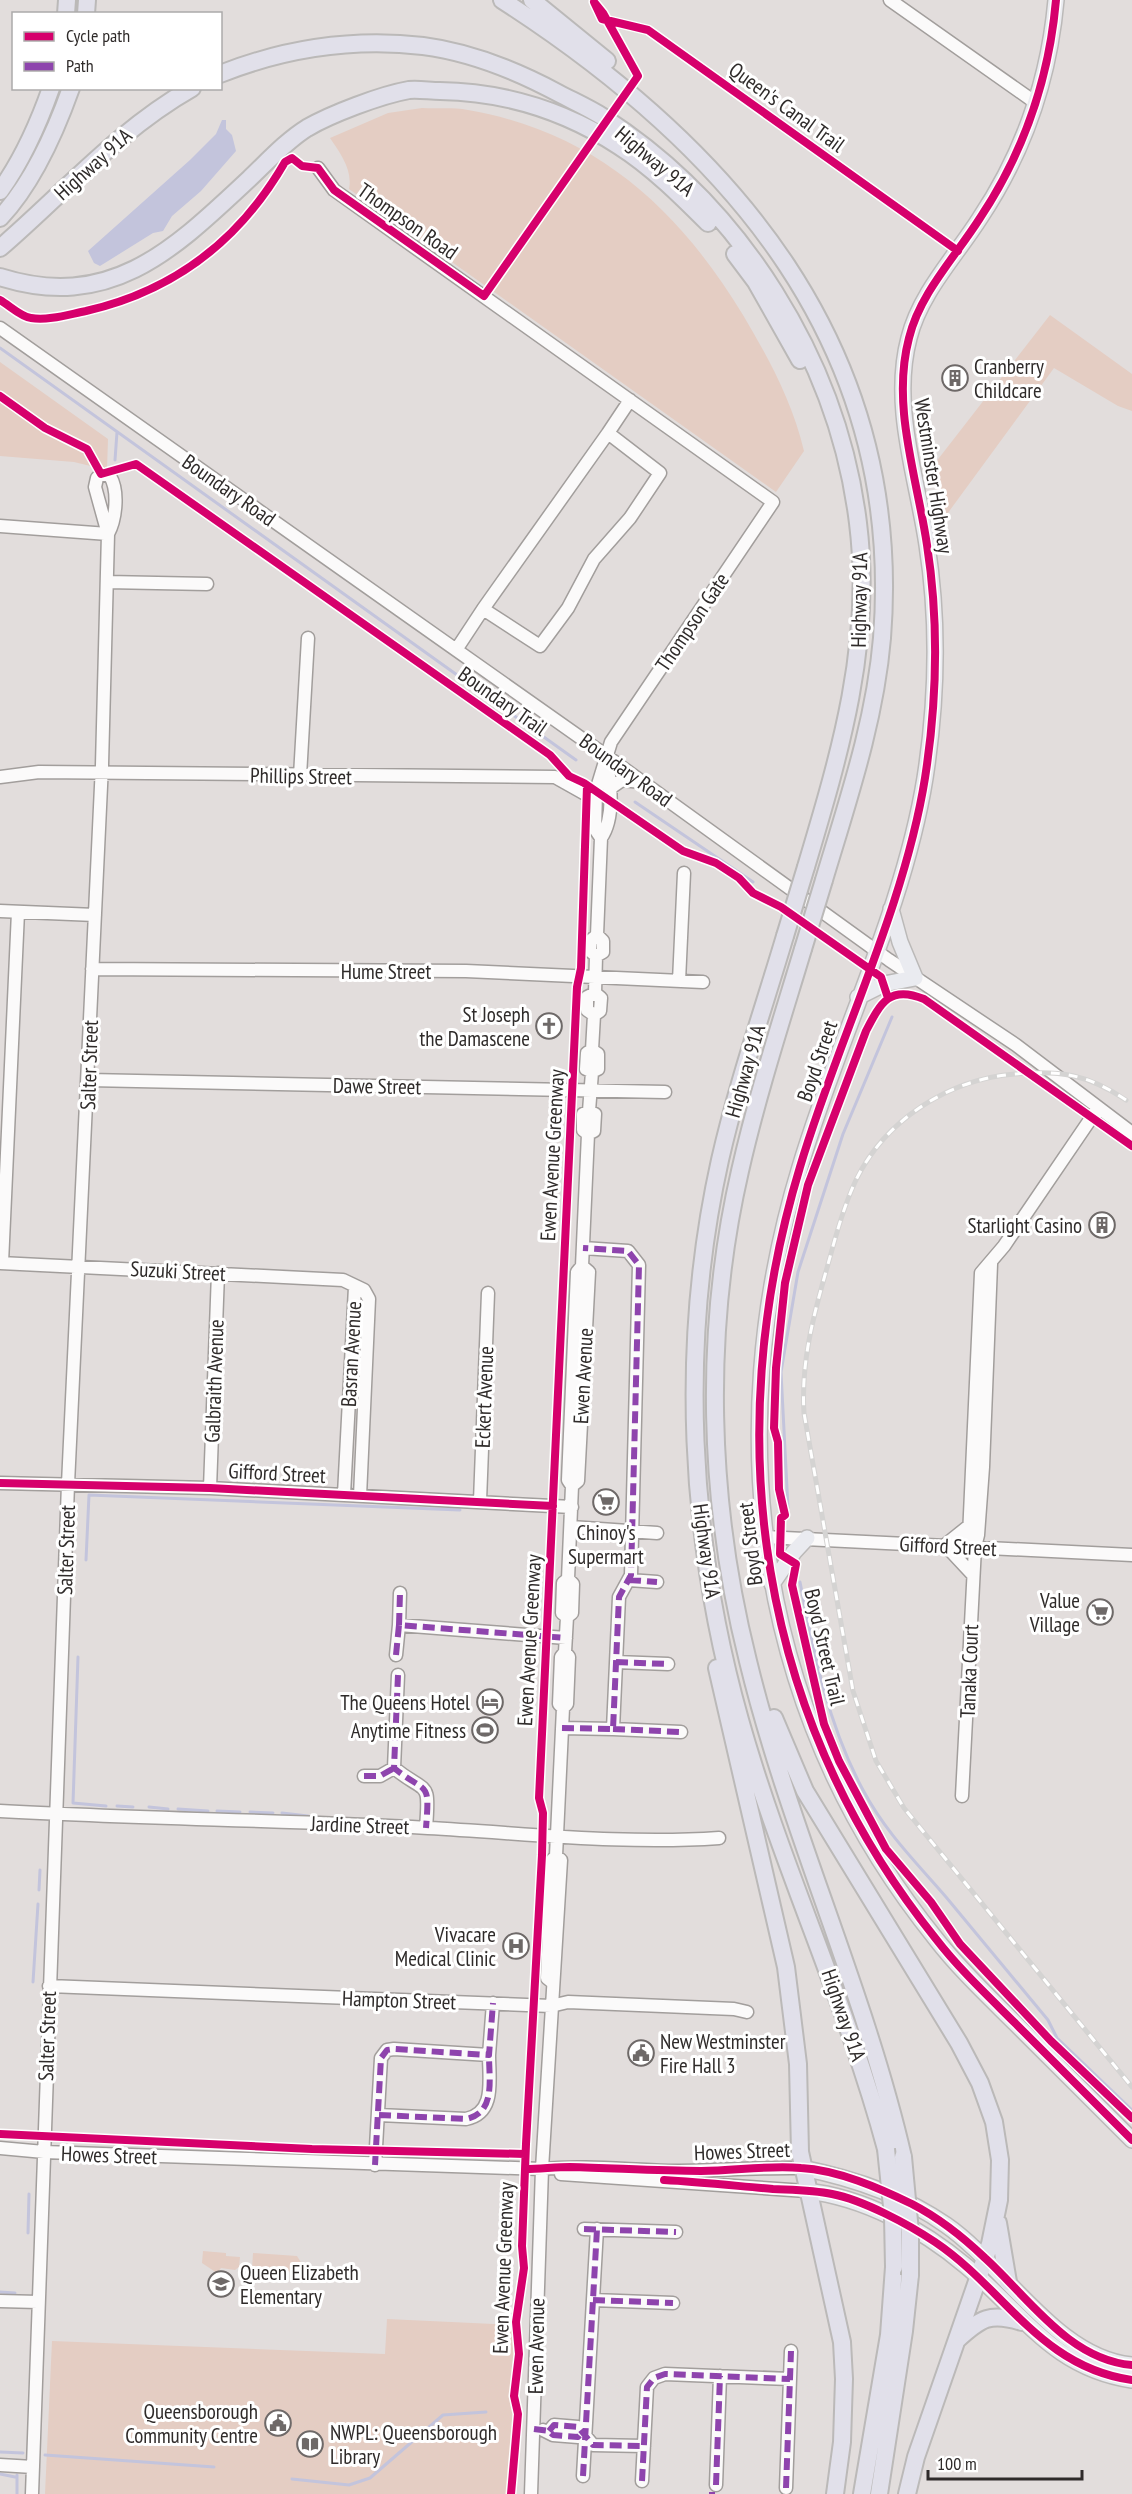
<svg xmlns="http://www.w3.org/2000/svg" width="1132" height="2494" font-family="'PT Sans Narrow',sans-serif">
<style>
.green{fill:#e4cdc3}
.water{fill:#c3c4dc}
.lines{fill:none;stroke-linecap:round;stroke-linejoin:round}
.stream{stroke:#c3c4dc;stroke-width:3}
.minor-casing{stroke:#a29e9c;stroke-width:15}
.major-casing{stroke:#bbb9b8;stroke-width:18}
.highway-casing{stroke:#bbb9b8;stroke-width:20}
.minor{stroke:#fbfafa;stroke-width:12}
.major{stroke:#eaebf0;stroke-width:15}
.highway{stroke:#e1e0ea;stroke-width:16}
.rail-casing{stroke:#d4d3d2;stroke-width:5}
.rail{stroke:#fff;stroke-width:3;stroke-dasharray:9;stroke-linecap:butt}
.highway-bridge-casing{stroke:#bbb9b8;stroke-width:20;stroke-linecap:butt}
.highway-bridge{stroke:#e1e0ea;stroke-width:16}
.quiet{stroke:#8e44ad;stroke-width:6;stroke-dasharray:12 6;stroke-linecap:butt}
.cycleway-casing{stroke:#fff;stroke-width:11}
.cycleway{stroke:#d6006c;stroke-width:8}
.labels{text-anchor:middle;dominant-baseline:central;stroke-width:6;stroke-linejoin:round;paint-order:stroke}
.street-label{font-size:21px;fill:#2f2b2a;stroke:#fff}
.poi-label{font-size:21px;fill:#2f2b2a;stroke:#fff;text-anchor:end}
</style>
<rect width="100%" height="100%" fill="#e2dddc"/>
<path class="green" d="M 422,108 C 437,109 453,107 468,110 C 595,132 678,208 743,315 C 769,359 792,401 804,451 L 776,492 L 349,189 C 353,170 340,153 330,138 L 388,113 Z
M 1050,315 L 1132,374 L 1132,411 L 1118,406 L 1054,368 L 942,521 L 932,467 Z
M 0,362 L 108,439 L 107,470 L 74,462 L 0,456 Z
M 203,2251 L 226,2253 L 226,2256 L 240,2257 L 239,2267 L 235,2270 L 221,2268 L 217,2273 L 202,2263 Z
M 253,2253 L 297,2256 L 302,2264 L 301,2269 L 295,2272 L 252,2269 Z
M 387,2319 L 513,2325 L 517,2351 L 511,2384 L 513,2414 L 510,2494 L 45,2494 L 52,2341 L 385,2354 Z"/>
<path class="water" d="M 222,120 L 226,120 L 226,129 L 232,135 L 236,151 L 201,191 L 172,216 L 163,231 L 153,233 L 100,266 L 94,263 L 88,251 L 190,160 L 216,134 Z"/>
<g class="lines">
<path class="stream" d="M 0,348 L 576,760
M 115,460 L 117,432
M 635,802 L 753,882
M 788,1508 L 781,1372 L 798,1272 L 843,1134 L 892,1017
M 86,1560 L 89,1495 L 460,1510
M 800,1582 C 814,1654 828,1725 863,1790 C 886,1833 915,1861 946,1897 C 980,1938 1014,1979 1048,2020 L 1057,2038 L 1132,2110
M 78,1657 L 73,1803 L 106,1806
M 117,1806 L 133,1807
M 149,1807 L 168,1809
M 178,1809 L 208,1811
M 217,1811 L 240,1812
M 250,1812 L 273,1813
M 282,1813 L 308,1816
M 39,1890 L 40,1870
M 33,1982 L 38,1904
M 28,2233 L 29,2194
M 0,2292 L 15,2293
M 0,2452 L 23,2453
M 45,2455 L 214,2467
M 0,2474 L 15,2477
M 17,2475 L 17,2494
M 292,2479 L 349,2485 L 370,2478 L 443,2415 L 486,2412"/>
<g class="minor-casing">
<path id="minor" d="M 890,0 L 1036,103
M 318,168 L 334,190 L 773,502 L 611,742 L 596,791 L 595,829 L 601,838
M 0,328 L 605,755 L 889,960 L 1016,1045 L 1132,1133
M 0,526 L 108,534
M 107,582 L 207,584
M 483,609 L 608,433
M 456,650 L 483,609 L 540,646 L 568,608 L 594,559 L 630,518 L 660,473 L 608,433 L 630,400
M 300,776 L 308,638
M 0,777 L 39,772 L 555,777 L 596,800
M 609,789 L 622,780 L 641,782
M 0,911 L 95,915
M 596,956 L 603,952 L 603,941 L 597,935
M 92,969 L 466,971 L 703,982
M 679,981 L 684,873
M 594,1015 L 587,1010 L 587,997 L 595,993
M 592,1072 L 586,1069 L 587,1053 L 592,1050 L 594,1015 L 600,1011 L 601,998 L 595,993 L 596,956 L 590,951 L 591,940 L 597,935 L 601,838 C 615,818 611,782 606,759
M 89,1080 L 665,1092
M 588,1134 L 594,1131 L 595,1114 L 589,1111
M 0,1263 L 343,1280 L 364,1290 L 369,1299 L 360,1496
M 2,1263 L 18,912
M 0,1483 L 210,1488 L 572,1507
M 572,1486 L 578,1481 L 589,1272 L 582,1266
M 210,1488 L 218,1273
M 344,1494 L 355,1287
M 480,1501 L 488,1293
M 970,1525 L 945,1545 L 973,1575
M 571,1527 L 657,1533
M 764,1537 L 1132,1555
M 975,1547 L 969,1536 L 981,1273 L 1004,1246 L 1098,1108
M 629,1580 L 657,1582
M 567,1617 L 572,1613 L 573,1584 L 568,1579
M 399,1625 L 400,1593
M 396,1655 L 399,1625 L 566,1638
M 616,1662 L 668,1664
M 398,1675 L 394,1768 C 427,1795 430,1778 426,1828
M 563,1708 L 559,1704 L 561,1657 L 565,1652 L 567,1617 L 562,1613 L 563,1583 L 568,1579 L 572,1486 L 568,1480 L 577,1272 L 582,1266 L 588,1134 L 583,1130 L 583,1114 L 589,1111 L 592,1072 L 598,1069 L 598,1054 L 592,1050
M 562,1728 L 613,1729 L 619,1597 L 631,1575 L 639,1265 L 628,1251 L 583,1248
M 613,1729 L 681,1732
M 364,1776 L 380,1776 L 394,1768
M 962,1796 L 975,1547 L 978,1535 L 983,1467 L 991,1264
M 0,1811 C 143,1819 285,1820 428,1828 C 524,1833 623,1845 719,1838
M 552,1982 L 547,1978 L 552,1860 L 556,1856 L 563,1708 L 567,1704 L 569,1657 L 565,1652
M 49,1986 L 551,2006 L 568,2002 L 734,2009 L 747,2012
M 379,2115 L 466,2119 C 496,2113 489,2080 489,2055
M 0,2148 L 44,2152 L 542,2169 C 584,2165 626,2170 668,2171 C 713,2171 757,2167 802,2168
M 375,2165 L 381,2058 L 387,2050 L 394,2049 L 489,2055 L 493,2003
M 561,2174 L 806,2191
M 584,2229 L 676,2232
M 593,2300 L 673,2303
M 0,2301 L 38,2302
M 543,2430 L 553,2435 L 578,2437 L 583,2431
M 549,2431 L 554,2425 L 578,2427 L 593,2445 L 644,2446
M 0,2465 L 33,2467
M 583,2476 L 597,2229
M 642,2481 L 647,2387 L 654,2378 L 665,2374 L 790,2379
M 716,2485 L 720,2376
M 786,2488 L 791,2351
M 32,2494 L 68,1484 L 102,765 L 108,534 L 95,487 L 97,478 L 101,474 L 110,476 C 119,491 116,519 108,534
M 531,2494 L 542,2169 L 561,1860 L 556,1856"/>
</g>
<g class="major-casing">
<path id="major" d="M 1056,0 C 1049,79 1024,152 980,218 C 956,256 920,293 909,338 C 891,406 917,477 927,545 C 939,622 937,701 925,778 C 904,909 838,1039 800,1167 C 718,1437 758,1718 936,1939 C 960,1970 989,1997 1016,2024 C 1055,2063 1093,2101 1132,2140
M 858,997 L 884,984 L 915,978 L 900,942 L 891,909
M 772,1584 L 794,1552 L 807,1538
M 802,2168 C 853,2178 903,2195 946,2225 C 1004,2265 1057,2359 1132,2365
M 806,2191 C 864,2197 922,2229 966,2266 C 1023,2313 1052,2368 1132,2380"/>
</g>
<g class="highway-casing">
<path id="highway" d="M 502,0 C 732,148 905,347 882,638 C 875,721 848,800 824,880
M 532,0 L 607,61
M 66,14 L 67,0
M 86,14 L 87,0
M 220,74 C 286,48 353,38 423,46 C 470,52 517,71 558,93 C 573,101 589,108 603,117 C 741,206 838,360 858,523 C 873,643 840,753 806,867
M 0,191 C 23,159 38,125 51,88
M 0,218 C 33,183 55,133 71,88
M 0,248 C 64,193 118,130 192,88
M 735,254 L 756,282 L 800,360
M 0,277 C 111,312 174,249 249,179 C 267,162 286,141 307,128 C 331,114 381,95 409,90 C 419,89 430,91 440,91 C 505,92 565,111 619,146 C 652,167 681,196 708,223
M 785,936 C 763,1010 737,1085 720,1160 C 679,1344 689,1539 740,1720 C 781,1866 847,2003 886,2149
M 803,949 C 781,1022 757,1096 740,1171 C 703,1332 708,1502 748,1661 C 789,1830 864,1988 903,2157
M 717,1668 L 786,1967 L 798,2064 L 800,2152 L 842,2342 L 844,2379 L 842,2442 L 835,2494
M 774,1718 L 805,1791 L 959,2043 L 980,2083 L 994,2122 L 1000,2160 L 999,2200 L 990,2244 L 916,2457 L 907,2494
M 998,2223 L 1008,2282
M 957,2340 C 981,2318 990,2312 1022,2322
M 862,2494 L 889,2335 L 894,2267
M 879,2494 L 904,2331 L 910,2275"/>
</g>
<use href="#minor" class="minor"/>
<use href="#major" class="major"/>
<use href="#highway" class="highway"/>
<g class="rail-casing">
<path id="rail" d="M 1126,1100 C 1087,1074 1060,1070 1015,1074 C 949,1079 885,1120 856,1180 C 842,1210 834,1243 825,1275 C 812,1321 801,1365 804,1413 L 853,1691 L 876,1761 L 904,1808 L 1132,2087"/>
</g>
<use href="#rail" class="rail"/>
<g class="highway-bridge-casing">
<path id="highway-bridge" d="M 785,936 L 806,867
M 803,949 L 824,880
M 886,2149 L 893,2216 L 894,2267
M 903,2157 L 910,2232 L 910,2275"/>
</g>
<use href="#highway-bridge" class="highway-bridge"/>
<path class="quiet" d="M 629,1580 L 657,1582
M 399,1625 L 400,1593
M 396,1655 L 399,1625 L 566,1638
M 616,1662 L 668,1664
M 398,1675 L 394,1768 C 427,1795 430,1778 426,1828
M 562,1728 L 613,1729 L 619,1597 L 631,1575 L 639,1265 L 628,1251 L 583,1248
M 613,1729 L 681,1732
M 364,1776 L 380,1776 L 394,1768
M 379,2115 L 466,2119 C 496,2113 489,2080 489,2055
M 375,2165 L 381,2058 L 387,2050 L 394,2049 L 489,2055 L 493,2003
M 584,2229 L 676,2232
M 593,2300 L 673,2303
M 534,2429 L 549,2431 L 553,2435 L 578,2437 L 583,2431
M 549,2431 L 554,2425 L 578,2427 L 593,2445 L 644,2446
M 583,2476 L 597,2229
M 642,2481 L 647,2387 L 654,2378 L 665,2374 L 790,2379
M 716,2485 L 720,2376
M 786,2488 L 791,2351
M 712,2494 L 712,2492"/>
<g class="cycleway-casing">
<path id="cycleway" d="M 1056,0 C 1049,79 1024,152 980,218 C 956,256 920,293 909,338 C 891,406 917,477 927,545 C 939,622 937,701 925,778 C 904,909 838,1039 800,1167 C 718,1437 758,1718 936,1939 C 960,1970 989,1997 1016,2024 C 1055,2063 1093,2101 1132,2140
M 0,300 C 9,305 21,317 31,318 C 48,321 70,314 86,311 C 174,291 240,240 285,162 L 292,158 L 302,166 L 318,168 L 334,190 L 484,296 L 638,76 L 603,13 L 594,2 L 602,19 L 648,30 L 958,251
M 0,396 L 45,428 L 87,449 L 101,474 L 136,464 L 550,755 L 569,776 L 584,783 L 683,851 L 716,863 L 739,878 L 753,893 L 781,907 L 881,977 L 888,998
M 1132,1146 L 924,999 C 890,985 881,1002 866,1031 L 808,1185 L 785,1283 L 776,1368 L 774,1428 L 778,1442 L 779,1489 L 785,1515 L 781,1518 L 780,1554 L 796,1564 L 792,1585 L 824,1724 L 839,1761 L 886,1849 L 931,1902 L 960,1944 L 1051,2041 L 1132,2118
M 0,1483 L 210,1488 L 553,1506
M 0,2134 L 312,2149 L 525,2154
M 525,2169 C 540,2169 555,2167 570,2167 C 614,2168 657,2171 701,2171 C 735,2171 767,2165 801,2168 C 838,2170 879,2188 912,2204 C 939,2218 963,2237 985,2258 C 1028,2297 1069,2360 1132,2365
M 664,2180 C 701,2182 737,2186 773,2189 C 793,2190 813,2190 832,2194 C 863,2200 908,2224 935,2242 C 1005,2289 1040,2367 1132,2380
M 511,2494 L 518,2414 L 514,2396 L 519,2354 L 516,2322 L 524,2268 L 522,2246 L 526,2144 L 542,1855 L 543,1813 L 539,1798 L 577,987 L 581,968 L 587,786"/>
</g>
<use href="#cycleway" class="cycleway"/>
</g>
<defs>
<g id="building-ring" transform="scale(1.35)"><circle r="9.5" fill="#fff" stroke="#6e6968" stroke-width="1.5"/><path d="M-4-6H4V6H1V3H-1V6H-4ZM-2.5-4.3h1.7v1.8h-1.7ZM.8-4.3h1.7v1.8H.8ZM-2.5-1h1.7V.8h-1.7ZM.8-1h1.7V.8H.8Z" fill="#6e6968"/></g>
<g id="church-ring" transform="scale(1.35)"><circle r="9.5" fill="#fff" stroke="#6e6968" stroke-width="1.5"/><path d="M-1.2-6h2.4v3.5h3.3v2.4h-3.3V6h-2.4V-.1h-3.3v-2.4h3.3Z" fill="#6e6968"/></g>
<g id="supermarket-ring" transform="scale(1.35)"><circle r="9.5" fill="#fff" stroke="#6e6968" stroke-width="1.5"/><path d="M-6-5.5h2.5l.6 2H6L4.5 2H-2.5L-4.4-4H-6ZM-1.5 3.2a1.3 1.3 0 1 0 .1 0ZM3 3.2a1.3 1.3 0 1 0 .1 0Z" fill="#6e6968"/></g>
<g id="hotel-ring" transform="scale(1.35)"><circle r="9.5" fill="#fff" stroke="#6e6968" stroke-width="1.5"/><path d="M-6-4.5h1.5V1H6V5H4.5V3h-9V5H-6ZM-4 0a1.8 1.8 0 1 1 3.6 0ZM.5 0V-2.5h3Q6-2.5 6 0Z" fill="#6e6968"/></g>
<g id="stadium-ring" transform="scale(1.35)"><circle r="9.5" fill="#fff" stroke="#6e6968" stroke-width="1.5"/><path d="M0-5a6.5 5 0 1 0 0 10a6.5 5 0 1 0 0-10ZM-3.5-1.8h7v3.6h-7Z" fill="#6e6968"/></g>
<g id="hospital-ring" transform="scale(1.35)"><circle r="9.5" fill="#fff" stroke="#6e6968" stroke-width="1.5"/><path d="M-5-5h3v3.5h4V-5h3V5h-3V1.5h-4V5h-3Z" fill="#6e6968"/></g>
<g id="civic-ring" transform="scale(1.35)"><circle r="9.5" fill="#fff" stroke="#6e6968" stroke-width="1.5"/><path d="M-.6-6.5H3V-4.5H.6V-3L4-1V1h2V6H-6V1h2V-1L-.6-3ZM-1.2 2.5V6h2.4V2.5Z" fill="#6e6968"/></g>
<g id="school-ring" transform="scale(1.35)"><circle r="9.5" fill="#fff" stroke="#6e6968" stroke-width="1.5"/><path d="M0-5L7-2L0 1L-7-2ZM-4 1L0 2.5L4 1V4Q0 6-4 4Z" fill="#6e6968"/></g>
<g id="library-ring" transform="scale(1.35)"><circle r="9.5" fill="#fff" stroke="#6e6968" stroke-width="1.5"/><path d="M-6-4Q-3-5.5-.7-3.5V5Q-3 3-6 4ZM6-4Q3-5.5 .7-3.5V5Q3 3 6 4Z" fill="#6e6968"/></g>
</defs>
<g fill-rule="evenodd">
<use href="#building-ring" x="955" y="378"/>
<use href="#church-ring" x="549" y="1026"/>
<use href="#building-ring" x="1102" y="1225"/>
<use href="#supermarket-ring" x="606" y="1502"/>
<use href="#supermarket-ring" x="1100" y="1612"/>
<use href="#hotel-ring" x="490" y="1702"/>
<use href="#stadium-ring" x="485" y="1730"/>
<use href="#hospital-ring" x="516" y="1946"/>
<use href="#civic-ring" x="641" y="2053"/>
<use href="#school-ring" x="221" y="2284"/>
<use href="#civic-ring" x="278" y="2423"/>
<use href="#library-ring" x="310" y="2444"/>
</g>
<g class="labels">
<g class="street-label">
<text transform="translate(787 107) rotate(36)">Queen's Canal Trail</text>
<text transform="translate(655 161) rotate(40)">Highway 91A</text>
<text transform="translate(93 164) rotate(-42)">Highway 91A</text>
<text transform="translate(408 221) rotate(35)">Thompson Road</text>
<text transform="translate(934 476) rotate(81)">Westminster Highway</text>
<text transform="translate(229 490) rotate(35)">Boundary Road</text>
<text transform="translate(859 600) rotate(-89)">Highway 91A</text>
<text transform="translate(692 622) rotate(-56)">Thompson Gate</text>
<text transform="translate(503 701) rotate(35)">Boundary Trail</text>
<text transform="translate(626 770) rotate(36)">Boundary Road</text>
<text transform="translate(301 776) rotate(1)">Phillips Street</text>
<text x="386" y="971">Hume Street</text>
<text transform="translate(817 1061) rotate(-71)">Boyd Street</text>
<text transform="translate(89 1065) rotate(-88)">Salter Street</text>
<text transform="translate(745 1071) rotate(-74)">Highway 91A</text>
<text transform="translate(377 1086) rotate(1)">Dawe Street</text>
<text transform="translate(552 1155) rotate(-87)">Ewen Avenue Greenway</text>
<text transform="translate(178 1271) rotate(3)">Suzuki Street</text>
<text transform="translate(351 1354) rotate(-87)">Basran Avenue</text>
<text transform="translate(583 1376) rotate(-87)">Ewen Avenue</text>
<text transform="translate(214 1381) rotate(-88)">Galbraith Avenue</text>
<text transform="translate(484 1397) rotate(-88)">Eckert Avenue</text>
<text transform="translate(277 1473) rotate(3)">Gifford Street</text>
<text transform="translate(750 1544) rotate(-97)">Boyd Street</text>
<text transform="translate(948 1546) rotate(3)">Gifford Street</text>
<text transform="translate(66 1550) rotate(-88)">Salter Street</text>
<text transform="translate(707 1551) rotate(82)">Highway 91A</text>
<text transform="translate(529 1640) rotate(-87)">Ewen Avenue Greenway</text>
<text transform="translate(825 1647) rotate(77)">Boyd Street Trail</text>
<text transform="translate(969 1671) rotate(-88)">Tanaka Court</text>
<text transform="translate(360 1825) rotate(2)">Jardine Street</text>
<text transform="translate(399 2000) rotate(2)">Hampton Street</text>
<text transform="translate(844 2015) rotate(71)">Highway 91A</text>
<text transform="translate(47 2036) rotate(-88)">Salter Street</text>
<text transform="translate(742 2151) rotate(-2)">Howes Street</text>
<text transform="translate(109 2155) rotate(2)">Howes Street</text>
<text transform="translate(503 2268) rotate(-88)">Ewen Avenue Greenway</text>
<text transform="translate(536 2346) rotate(-89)">Ewen Avenue</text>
</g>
<g class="poi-label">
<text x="974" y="366" text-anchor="start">Cranberry<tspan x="974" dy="24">Childcare</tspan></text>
<text x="530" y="1014">St Joseph<tspan x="530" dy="24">the Damascene</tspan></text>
<text x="1082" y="1225">Starlight Casino</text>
<text x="606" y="1532" text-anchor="middle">Chinoy's<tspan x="606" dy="24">Supermart</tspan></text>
<text x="1080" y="1600">Value<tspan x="1080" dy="24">Village</tspan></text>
<text x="470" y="1702">The Queens Hotel</text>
<text x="466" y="1730">Anytime Fitness</text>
<text x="496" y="1934">Vivacare<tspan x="496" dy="24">Medical Clinic</tspan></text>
<text x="660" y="2041" text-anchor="start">New Westminster<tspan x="660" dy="24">Fire Hall 3</tspan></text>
<text x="240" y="2272" text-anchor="start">Queen Elizabeth<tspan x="240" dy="24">Elementary</tspan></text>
<text x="258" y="2411">Queensborough<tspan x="258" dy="24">Community Centre</tspan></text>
<text x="330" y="2432" text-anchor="start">NWPL: Queensborough<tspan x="330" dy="24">Library</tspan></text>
</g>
</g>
<rect x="12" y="12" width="210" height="78" fill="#ffffff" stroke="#acaaaa" stroke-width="1.5"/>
<rect x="24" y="32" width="30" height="9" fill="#d6006c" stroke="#acaaaa" stroke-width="1.5"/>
<text x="66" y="42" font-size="18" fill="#2f2b2a">Cycle path</text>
<rect x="24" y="62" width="30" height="9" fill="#8e44ad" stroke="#acaaaa" stroke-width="1.5"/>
<text x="66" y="72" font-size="18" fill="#2f2b2a">Path</text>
<path d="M928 2470v9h154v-9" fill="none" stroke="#2f2b2a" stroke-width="3"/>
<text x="937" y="2470" font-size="18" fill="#2f2b2a" stroke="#ffffff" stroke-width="4.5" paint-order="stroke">100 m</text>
</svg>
